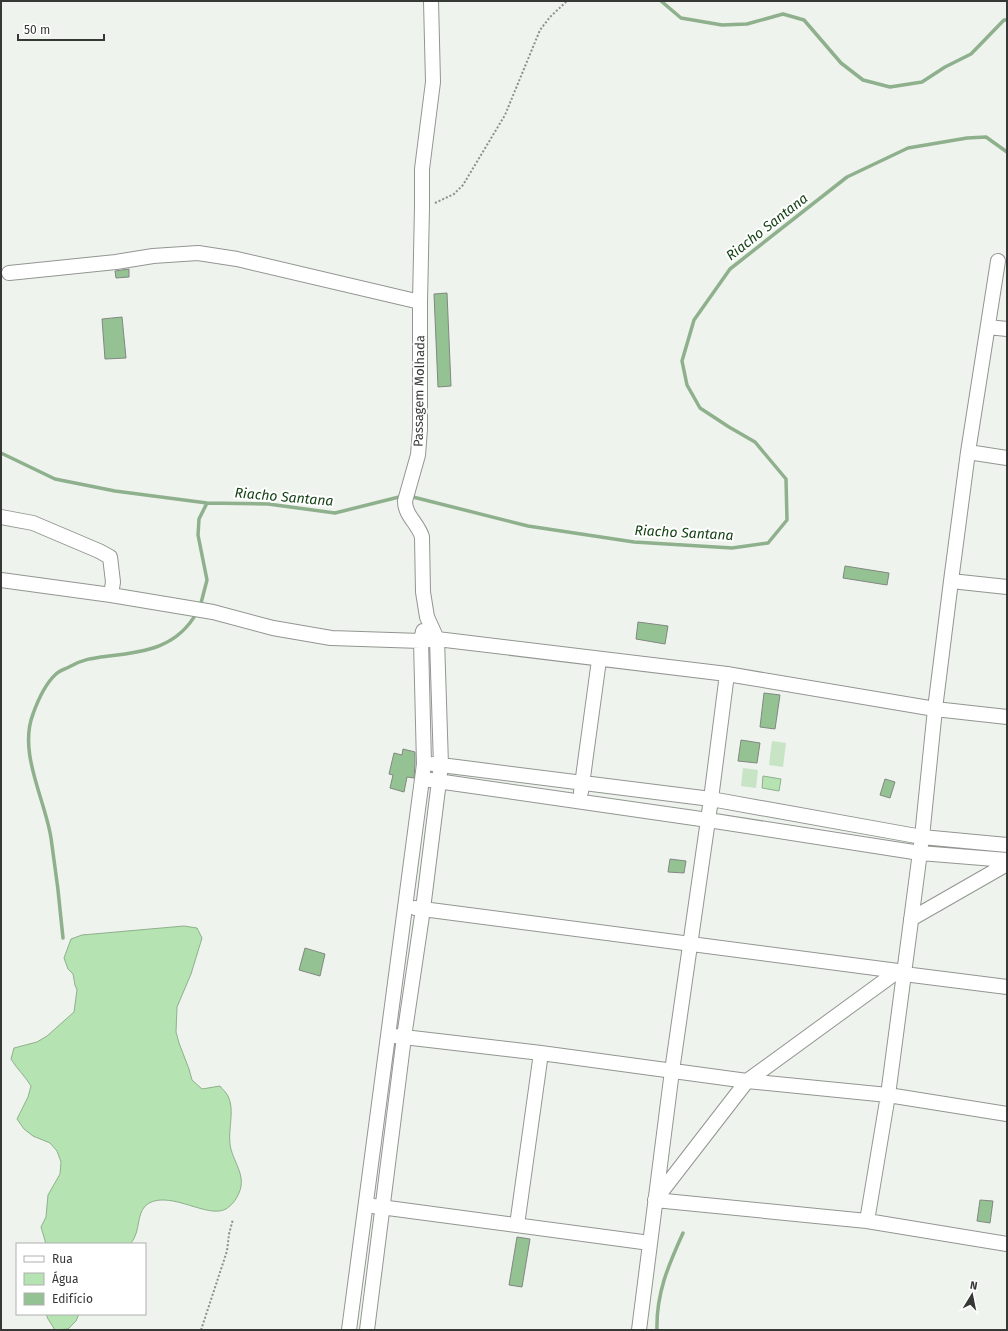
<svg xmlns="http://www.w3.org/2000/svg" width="1008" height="1331" font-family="'Fira Sans',sans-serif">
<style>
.green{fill:#c7e4c5}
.water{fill:#b5e3b2;stroke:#8fb08d}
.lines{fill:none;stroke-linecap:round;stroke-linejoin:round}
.stream{stroke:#8fb08d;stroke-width:3.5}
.building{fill:#95c292;stroke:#828782}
.minor-casing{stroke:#929691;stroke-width:16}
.path{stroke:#8c8f8b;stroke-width:2;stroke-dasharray:2 2;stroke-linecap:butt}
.minor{stroke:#fff;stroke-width:14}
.labels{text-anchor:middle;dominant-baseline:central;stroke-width:4;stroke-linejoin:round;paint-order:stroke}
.street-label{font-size:13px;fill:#363836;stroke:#fff}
.water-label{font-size:14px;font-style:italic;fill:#113f11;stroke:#fff}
</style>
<rect width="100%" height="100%" fill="#eef3ed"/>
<path class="green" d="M 772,741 L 786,743 L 783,767 L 769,765 Z
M 743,768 L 758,770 L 756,788 L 741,786 Z"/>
<path class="water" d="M 763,776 L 781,779 L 779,791 L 762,788 Z
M 184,926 L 197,928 L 202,938 L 191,974 L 177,1007 L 176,1032 L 179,1043 L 189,1069 L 192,1080 L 202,1089 L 220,1086 C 222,1089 226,1092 228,1096 C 235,1110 228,1128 230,1144 C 232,1161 247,1175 239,1193 C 236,1200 232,1205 226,1209 C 208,1219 172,1191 149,1203 C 137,1210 140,1226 135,1236 C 134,1239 132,1242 130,1244 L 46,1244 L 41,1227 L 46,1217 L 48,1195 L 60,1174 L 61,1162 L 57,1151 L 50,1143 L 33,1136 L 24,1129 L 17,1119 L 28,1097 L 31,1086 C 25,1076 17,1069 11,1059 L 14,1048 L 37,1042 L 47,1036 L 74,1012 L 77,990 L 75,985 L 73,974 L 68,969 L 64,958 L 71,939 L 82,935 Z
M 46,1314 L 79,1314 L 76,1321 L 68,1329 L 55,1330 L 48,1319 Z"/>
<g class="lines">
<path class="stream" d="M 661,1 L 681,18 L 722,25 L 747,24 L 783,14 L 804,20 L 841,63 L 863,80 L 890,87 L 922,82 L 945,67 L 971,54 L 1004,20 L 1007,20
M 1,453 L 55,479 L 115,491 L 207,503 L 268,504 L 335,513 L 403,496
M 409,496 L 528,526 L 634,542 L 732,548 L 768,543 L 787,520 L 786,479 L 755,442 L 729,427 L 700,408 L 687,385 L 682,361 L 694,320 L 730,269 L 847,177 L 908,148 L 967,138 L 986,137 L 1007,152
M 200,607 L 207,580 L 198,535 L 199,519 L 207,503
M 63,938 C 60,904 56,871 51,838 C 45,799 18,753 33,714 C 38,700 45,684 56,674 C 59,671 65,669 69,667 C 83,659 93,658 109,656 C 146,652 178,647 197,612
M 657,1330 C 656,1294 668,1266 683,1233"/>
</g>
<path class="building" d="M 129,269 L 129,277 L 116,278 L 115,271 Z
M 447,293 L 451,386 L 438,387 L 434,294 Z
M 122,317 L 126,358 L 105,359 L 102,319 Z
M 845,566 L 889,573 L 887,585 L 843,578 Z
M 638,622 L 668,626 L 665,644 L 636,639 Z
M 764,693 L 780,695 L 775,729 L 760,727 Z
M 741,740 L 760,743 L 757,763 L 738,761 Z
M 403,749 L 415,752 L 415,764 L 414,778 L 407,777 L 404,792 L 390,788 L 393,775 L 389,774 L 394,753 L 402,755 Z
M 885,779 L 895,782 L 890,798 L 880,795 Z
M 670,859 L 686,861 L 684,873 L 668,872 Z
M 305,948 L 325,954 L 320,976 L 299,970 Z
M 980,1200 L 993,1201 L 990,1223 L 977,1221 Z
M 517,1237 L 530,1239 L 522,1287 L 509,1285 Z"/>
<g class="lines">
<g class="minor-casing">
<path id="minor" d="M 9,273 L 116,262 L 153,256 L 198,253 L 237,259 L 420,302
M 988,327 L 1007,329
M 968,452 L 1007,458
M 1,517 L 33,523 L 99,551 L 110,557 L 113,582 L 111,595
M 1,580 L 111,595 L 213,612 L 273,628 L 331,638 L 421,641 L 437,639 L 727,674 L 935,709 L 1007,717
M 951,581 L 1007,587
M 433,764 L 711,799 L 922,837 L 1007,845
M 430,780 L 708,820 L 920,853 L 1007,860
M 581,792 L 599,660
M 415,908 L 898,971 L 904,974 L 1007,987
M 911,919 L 1007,864
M 395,1036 L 541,1053 L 747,1081 L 888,1095 L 1007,1114
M 655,1200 L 867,1221 L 1007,1244
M 655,1200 L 747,1081 L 898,971
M 373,1206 L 650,1243
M 867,1221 L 888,1095 L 922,837 L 935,709 L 951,581 L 968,452 L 998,261
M 517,1225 L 541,1053
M 349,1330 L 424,764 L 421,641 L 423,631
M 367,1330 L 404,1037 L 423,909 L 441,765 L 437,639 L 427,617 L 423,592 L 422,537 C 418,523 405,516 405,501 L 418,455 L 420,429 L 420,302 L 422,207 L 422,169 L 433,82 L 431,1
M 639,1330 L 672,1071 L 711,799 L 727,674"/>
</g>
<path class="path" d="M 435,203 L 454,194 L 463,185 L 505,115 L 540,30 L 550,17 L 567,1
M 201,1330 L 227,1251 L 229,1234 L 233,1219"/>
<use href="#minor" class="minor"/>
</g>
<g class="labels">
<g class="street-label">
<text transform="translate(419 391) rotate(-89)">Passagem Molhada</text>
</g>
<g class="water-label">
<text transform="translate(767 227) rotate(-38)">Riacho Santana</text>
<text transform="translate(284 497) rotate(5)">Riacho Santana</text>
<text transform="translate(684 533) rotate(3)">Riacho Santana</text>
</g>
</g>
<rect width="1008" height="1331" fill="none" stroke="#363836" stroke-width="4"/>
<rect x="16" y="1243" width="130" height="72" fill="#ffffff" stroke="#afafaf"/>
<rect x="24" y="1256" width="20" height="6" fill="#ffffff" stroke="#afafaf"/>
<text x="52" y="1263" font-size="12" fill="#363836">Rua</text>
<rect x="24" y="1273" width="20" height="12" fill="#b5e3b2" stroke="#afafaf"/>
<text x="52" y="1283" font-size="12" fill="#363836">Água</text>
<rect x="24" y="1293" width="20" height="12" fill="#95c292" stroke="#afafaf"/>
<text x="52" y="1303" font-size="12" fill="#363836">Edifício</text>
<g transform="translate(972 1295) rotate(10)" stroke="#ffffff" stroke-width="3" paint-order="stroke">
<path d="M0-3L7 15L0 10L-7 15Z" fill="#363836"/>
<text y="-6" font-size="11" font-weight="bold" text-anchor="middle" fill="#363836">N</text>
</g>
<path d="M18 34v6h86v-6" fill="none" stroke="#363836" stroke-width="2"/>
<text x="24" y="34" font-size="12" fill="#363836" stroke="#ffffff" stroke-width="3" paint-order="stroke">50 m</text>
</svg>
